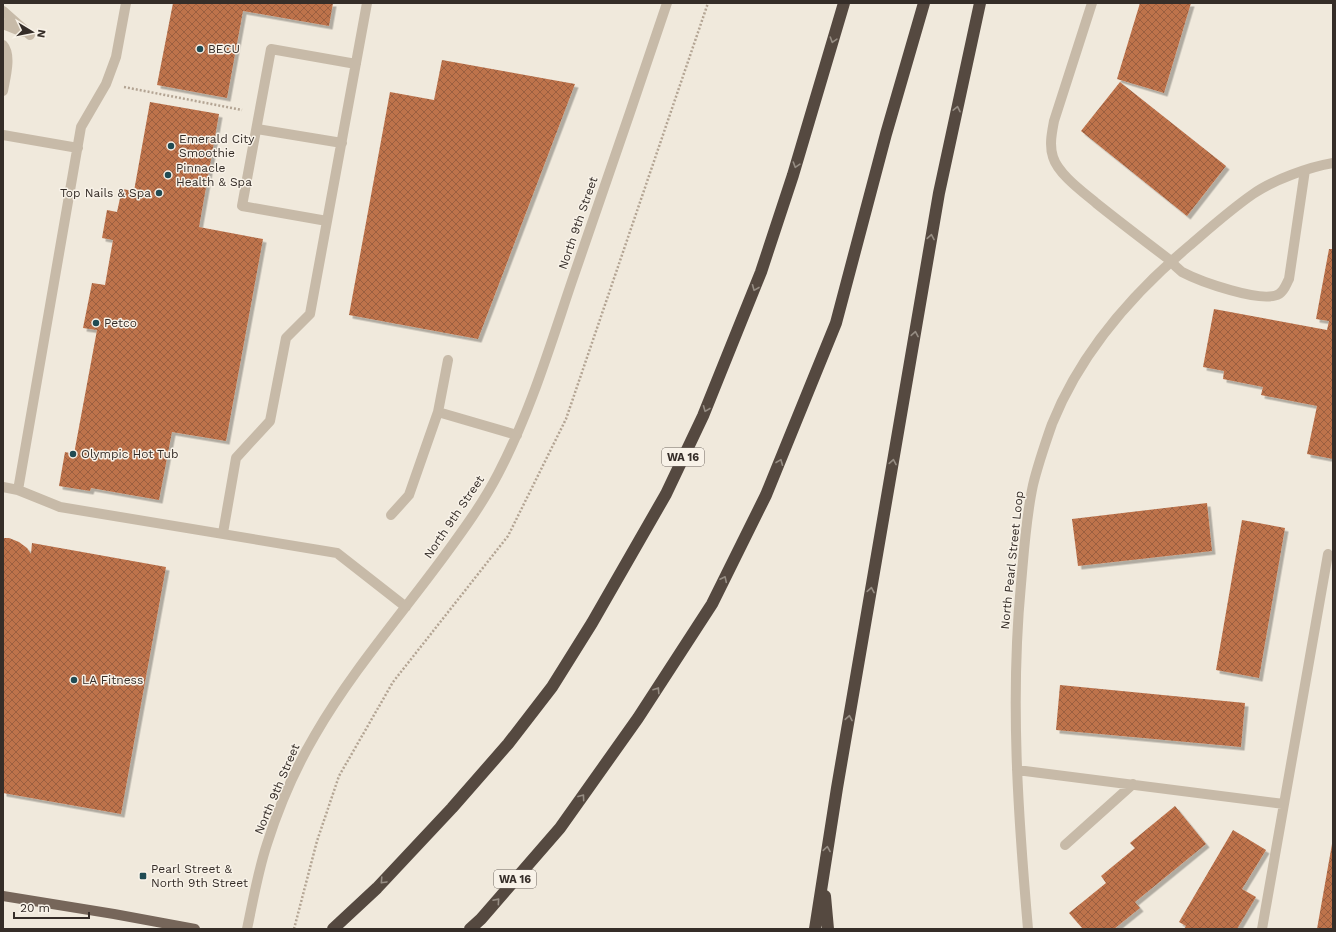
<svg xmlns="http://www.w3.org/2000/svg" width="1336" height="932" font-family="'Work Sans',sans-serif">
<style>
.building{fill:url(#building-cross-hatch);filter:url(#shadow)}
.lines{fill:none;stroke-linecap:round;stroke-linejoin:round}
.path{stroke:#b3a493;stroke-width:2.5;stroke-dasharray:2 2;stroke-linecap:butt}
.minor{stroke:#c7baa8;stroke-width:10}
.major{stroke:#76665a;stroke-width:10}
.highway{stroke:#554940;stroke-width:12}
.oneway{stroke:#968d83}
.poi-dot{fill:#204b53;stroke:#f8f2e8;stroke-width:1.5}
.labels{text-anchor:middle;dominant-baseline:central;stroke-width:3;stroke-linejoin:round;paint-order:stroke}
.shield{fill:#f8f2e8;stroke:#706862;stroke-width:1}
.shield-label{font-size:11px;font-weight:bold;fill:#352d28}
.poi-label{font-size:12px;fill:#352d28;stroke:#f8f2e8;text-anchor:start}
.street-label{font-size:12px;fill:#352d28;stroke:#f8f2e8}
</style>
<defs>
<pattern id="building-cross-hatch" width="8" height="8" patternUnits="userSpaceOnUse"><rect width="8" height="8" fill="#be734c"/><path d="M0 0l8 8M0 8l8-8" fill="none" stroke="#9b5f3f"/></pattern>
<filter id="shadow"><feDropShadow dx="3.5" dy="3.5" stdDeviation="0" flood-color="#0004"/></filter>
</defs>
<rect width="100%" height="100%" fill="#f0e9dc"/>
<path class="building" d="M 173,3 L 333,3 L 329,26 L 243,11 L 227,98 L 157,85 Z
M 1140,3 L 1191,3 L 1164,93 L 1117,79 Z
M 442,60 L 575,84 L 478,339 L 349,315 L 390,92 L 434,100 Z
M 1120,82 L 1226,166 L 1187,216 L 1081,131 Z
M 150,102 L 219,114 L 199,227 L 263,239 L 226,441 L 172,432 L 159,500 L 91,488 L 90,491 L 59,486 L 65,452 L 74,454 L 97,330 L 83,328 L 92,283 L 105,285 L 113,240 L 102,238 L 107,210 L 117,212 L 122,189 L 134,191 Z
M 1329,249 L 1333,249 L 1333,459 L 1307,454 L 1317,406 L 1261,395 L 1263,387 L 1223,379 L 1224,371 L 1203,367 L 1214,309 L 1327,330 L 1329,321 L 1316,319 Z
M 1207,503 L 1212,551 L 1078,566 L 1072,519 Z
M 1242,520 L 1285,528 L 1259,678 L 1216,670 Z
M 3,538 L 9,538 L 19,542 L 27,548 L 31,554 L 32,543 L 166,567 L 121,814 L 3,793 Z
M 1060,685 L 1245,703 L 1241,747 L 1056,730 Z
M 1175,806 L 1206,844 L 1135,902 L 1140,908 L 1114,929 L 1083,929 L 1069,913 L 1106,883 L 1101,876 L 1135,848 L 1130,843 Z
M 1233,830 L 1266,850 L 1242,889 L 1256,897 L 1237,929 L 1184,929 L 1186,926 L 1179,922 Z
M 1332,844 L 1333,929 L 1317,929 Z"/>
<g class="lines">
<path class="path" d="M 124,87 L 242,110
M 294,929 L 317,841 L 339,776 L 393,682 L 508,536 L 566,419 L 708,3"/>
<path class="minor" d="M 1092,3 L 1054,121 C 1052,132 1049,145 1053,157 C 1058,174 1083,192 1096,203 C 1121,223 1146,242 1171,261 C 1174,265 1178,269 1182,272 C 1199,281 1262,304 1279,294 C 1285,290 1286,284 1289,279 L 1305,170
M 3,11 L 30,35
M 3,24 L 23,32
M 3,45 C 12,55 5,79 3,91
M 257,129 L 342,143
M 3,135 L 78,148
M 327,221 L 242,206 L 271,49 L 356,64
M 438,412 L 517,435
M 3,487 L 18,490 L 60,507 L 337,553 L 406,607
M 18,490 L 81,127 L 106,84 L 116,57 L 126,3
M 391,515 L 409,495 L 438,412 L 448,360
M 223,533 L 236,458 L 270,421 L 286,338 L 310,314 L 367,3
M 1017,770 L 1284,804
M 1065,845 L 1133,784
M 247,929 C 253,901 258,871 267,844 C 279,806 295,769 315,735 C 352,671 401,615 445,555 C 464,529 483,503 498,474 C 530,413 550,346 572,281 C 604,188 636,96 667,3
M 1028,929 C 1018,814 1010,700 1021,584 C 1024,551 1026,517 1033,485 C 1038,464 1045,444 1052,424 C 1080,354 1132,294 1189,246 C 1210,228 1230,210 1253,194 C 1273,180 1309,167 1333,163
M 1262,929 L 1328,554"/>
<path class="major" d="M 3,896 L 114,914 L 195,929"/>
<path class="highway" d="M 825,896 L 828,929
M 333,929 L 377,888 L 452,808 L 508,744 L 552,687 L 592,623 L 666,494 L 703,416 L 761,272 L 793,175 L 844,3
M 470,929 L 481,919 L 560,828 L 638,718 L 712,604 L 766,495 L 836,323 L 886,134 L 924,3
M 815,929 L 837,788 L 939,193 L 980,3"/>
</g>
<defs><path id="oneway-chevron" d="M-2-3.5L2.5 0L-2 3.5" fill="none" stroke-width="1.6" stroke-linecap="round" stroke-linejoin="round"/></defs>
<g class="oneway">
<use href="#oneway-chevron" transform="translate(833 40) rotate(107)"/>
<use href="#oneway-chevron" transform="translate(957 109) rotate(-78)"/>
<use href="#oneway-chevron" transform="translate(796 165) rotate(107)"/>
<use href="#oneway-chevron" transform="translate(931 237) rotate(-80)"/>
<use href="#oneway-chevron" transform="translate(755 288) rotate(112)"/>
<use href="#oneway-chevron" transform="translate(915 334) rotate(-80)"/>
<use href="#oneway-chevron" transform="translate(706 409) rotate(112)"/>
<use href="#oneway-chevron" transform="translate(780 462) rotate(-68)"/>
<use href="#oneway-chevron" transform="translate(893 462) rotate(-80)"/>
<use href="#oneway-chevron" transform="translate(724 579) rotate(-64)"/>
<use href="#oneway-chevron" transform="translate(871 590) rotate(-80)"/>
<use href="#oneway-chevron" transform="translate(657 690) rotate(-57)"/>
<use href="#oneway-chevron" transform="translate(849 718) rotate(-80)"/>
<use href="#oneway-chevron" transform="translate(582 797) rotate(-54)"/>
<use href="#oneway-chevron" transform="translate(827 849) rotate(-81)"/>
<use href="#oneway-chevron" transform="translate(383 881) rotate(133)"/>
<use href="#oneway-chevron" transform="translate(497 901) rotate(-49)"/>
</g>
<g class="poi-dot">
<circle cx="200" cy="49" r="4"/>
<circle cx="171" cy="146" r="4"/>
<circle cx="168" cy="175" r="4"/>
<circle cx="159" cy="193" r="4"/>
<circle cx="96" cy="323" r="4"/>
<circle cx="73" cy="454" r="4"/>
<circle cx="74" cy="680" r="4"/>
<rect x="139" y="872" width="8" height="8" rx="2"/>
</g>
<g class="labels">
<g class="shield">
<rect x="662" y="448" width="42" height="18" rx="3"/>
<rect x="494" y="870" width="42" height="18" rx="3"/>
</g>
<g class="shield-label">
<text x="683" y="457">WA 16</text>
<text x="515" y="879">WA 16</text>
</g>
<g class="poi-label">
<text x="208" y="49">BECU</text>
<text x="179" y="139">Emerald City<tspan x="179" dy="14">Smoothie</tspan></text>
<text x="176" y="168">Pinnacle<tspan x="176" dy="14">Health &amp; Spa</tspan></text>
<text x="151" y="193" text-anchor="end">Top Nails &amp; Spa</text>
<text x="104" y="323">Petco</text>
<text x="81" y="454">Olympic Hot Tub</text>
<text x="82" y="680">LA Fitness</text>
<text x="151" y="869">Pearl Street &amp;<tspan x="151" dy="14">North 9th Street</tspan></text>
</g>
<g class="street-label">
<text transform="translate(578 223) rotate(-71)">North 9th Street</text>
<text transform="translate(454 517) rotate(-56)">North 9th Street</text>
<text transform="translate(1012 560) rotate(-84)">North Pearl Street Loop</text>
<text transform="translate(277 789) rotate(-67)">North 9th Street</text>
</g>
</g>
<rect width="1336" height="932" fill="none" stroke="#352d28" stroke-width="8"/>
<g transform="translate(32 32) rotate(100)" stroke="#f8f2e8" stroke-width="3" paint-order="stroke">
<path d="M0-3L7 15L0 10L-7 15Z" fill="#352d28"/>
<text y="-6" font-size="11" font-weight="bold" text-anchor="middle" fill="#352d28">N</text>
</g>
<path d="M14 912v6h75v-6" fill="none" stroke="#352d28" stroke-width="2"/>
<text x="20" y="912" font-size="12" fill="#352d28" stroke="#f8f2e8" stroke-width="3" paint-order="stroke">20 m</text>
</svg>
